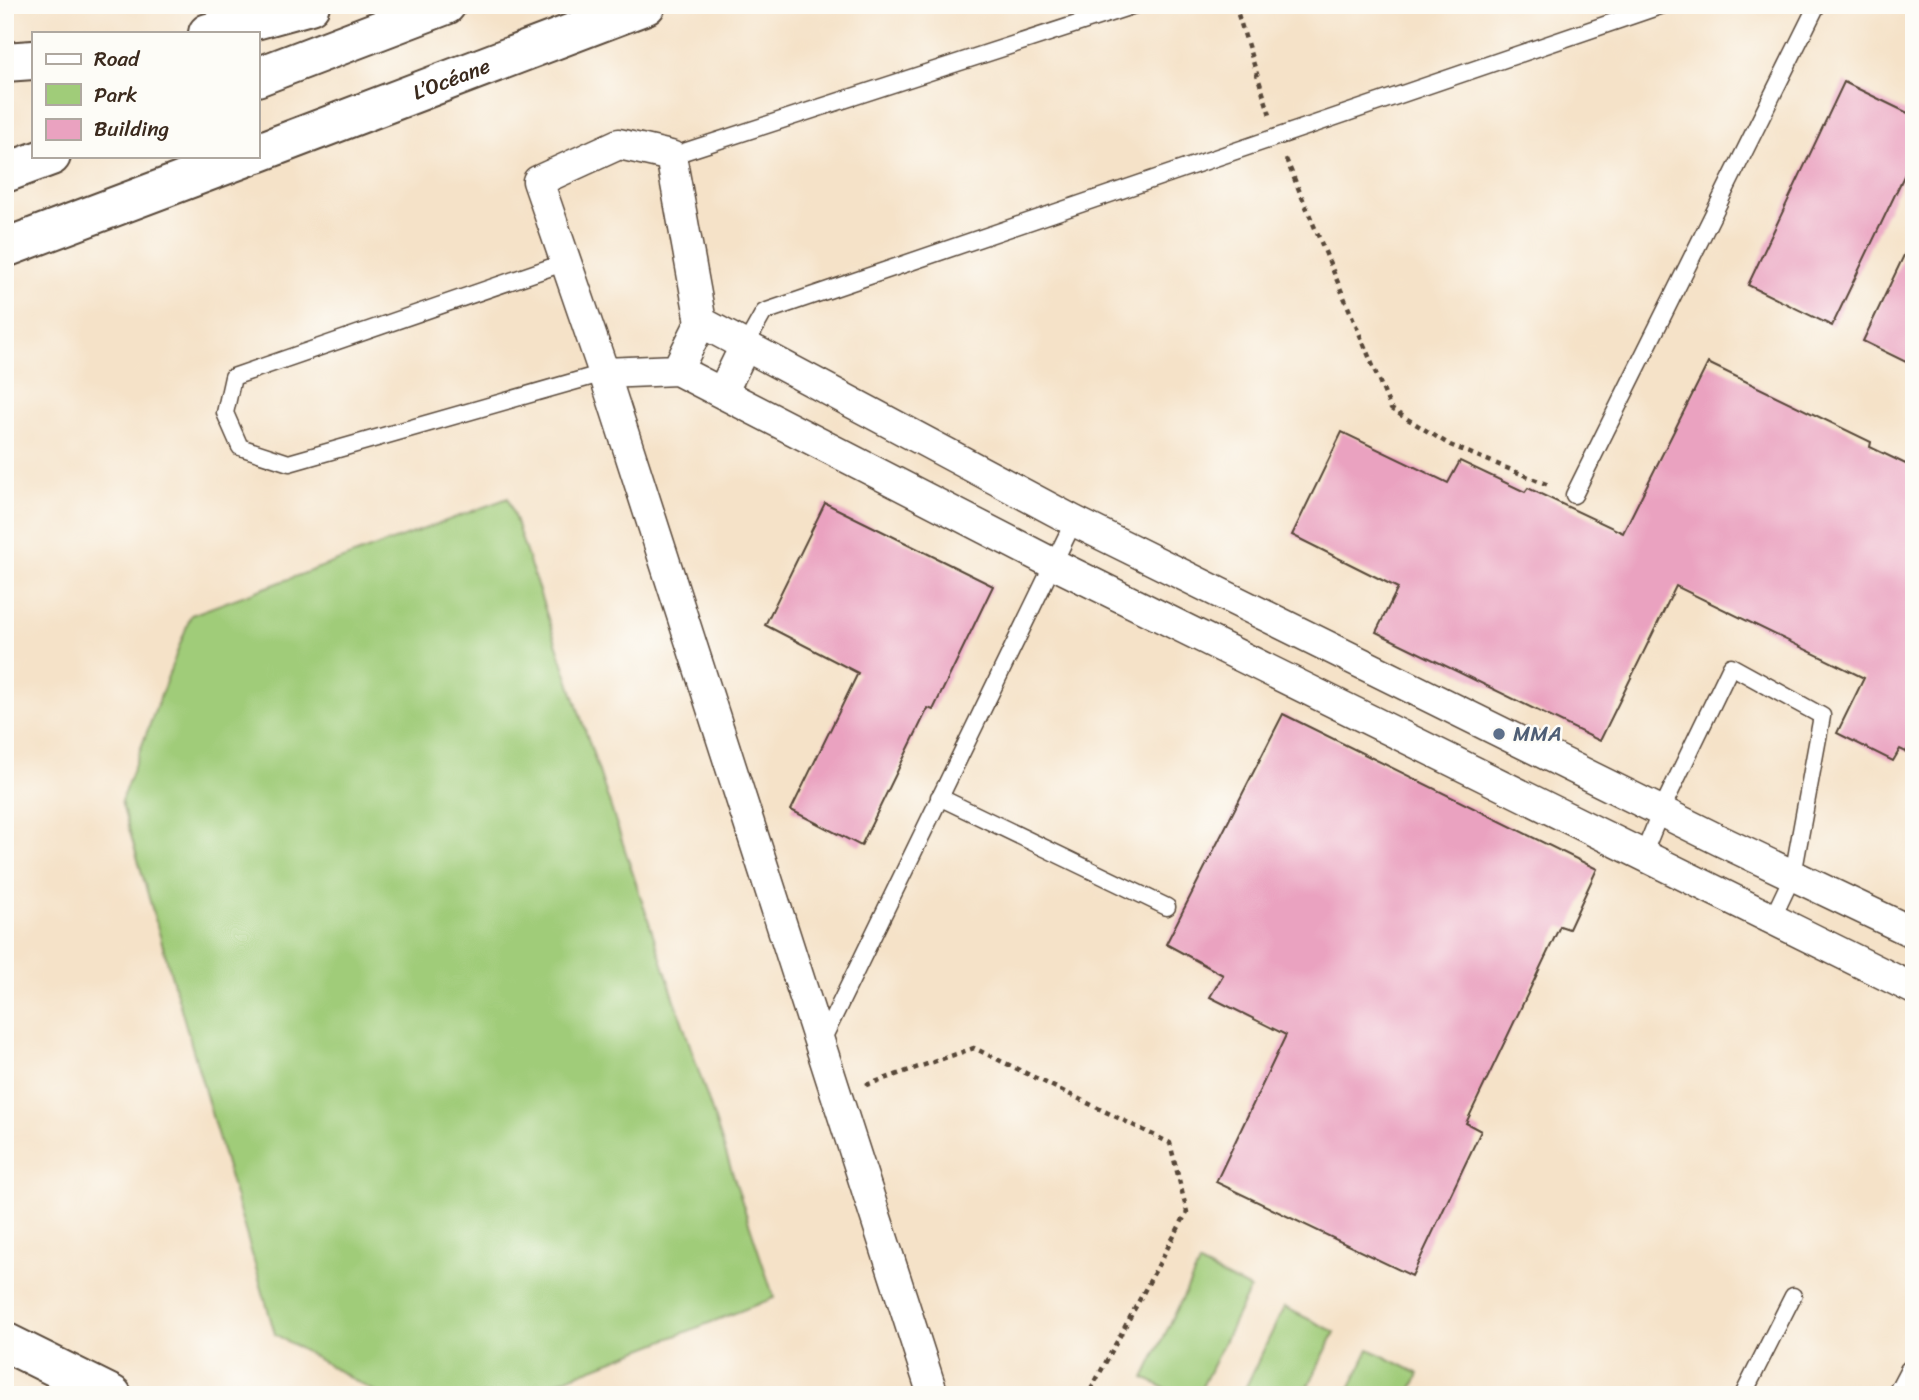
<svg xmlns="http://www.w3.org/2000/svg" width="1919" height="1400" font-family="Sriracha,sans-serif">
<style>
.green{fill:#a0cc79;stroke:#6e7b4c;stroke-width:2}
.building{fill:#eaa2c0}
.lines{fill:none;stroke-linecap:round;stroke-linejoin:round}
.service-casing{stroke:#574638;stroke-width:19}
.minor-casing{stroke:#574638;stroke-width:33}
.primary-casing{stroke:#574638;stroke-width:42}
.motorway-casing{stroke:#574638;stroke-width:42}
.path{stroke:#574638;stroke-width:4.5;stroke-dasharray:5 5;stroke-linecap:butt}
.service{stroke:#fff;stroke-width:16}
.minor{stroke:#fff;stroke-width:30}
.primary{stroke:#fff;stroke-width:38}
.motorway{stroke:#fff;stroke-width:38}
.service-dot{fill:#5c6f8a;stroke:#fdfcf7;stroke-width:2.5}
.labels{text-anchor:middle;dominant-baseline:central;stroke-width:5;stroke-linejoin:round;paint-order:stroke}
.street-label{font-size:21px;fill:#3b2a1e;stroke:#fdfcf7}
.service-label{font-size:21px;fill:#4e5e75;stroke:#fdfcf7;text-anchor:start}
</style>
<rect width="100%" height="100%" fill="#fdfcf7"/>
<filter id="ink" filterUnits="userSpaceOnUse"><feTurbulence type="fractalNoise" baseFrequency=".0143" numOctaves="2"/><feDisplacementMap in="SourceGraphic" scale="14" xChannelSelector="R" yChannelSelector="G"/><feConvolveMatrix kernelMatrix="1 2 1 2 8 2 1 2 1" color-interpolation-filters="sRGB"/></filter>
<filter id="wash" filterUnits="userSpaceOnUse"><feTurbulence type="fractalNoise" baseFrequency=".00686" numOctaves="4" result="noise"/><feDisplacementMap in="SourceGraphic" scale="28" xChannelSelector="R" yChannelSelector="G"/><feGaussianBlur stdDeviation="1.57" result="paint"/><feColorMatrix in="noise" values="0 0 0 0 0 0 0 0 0 0 0 0 0 0 0 0 0 1.4 0 .05"/><feComposite in="paint" operator="in"/></filter>
<g filter="url(#wash)">
<rect width="100%" height="100%" fill="#f5e2c8"/>
<path class="green" d="M 508,498 L 774,1298 L 523,1395 L 380,1395 L 275,1334 L 121,801 L 191,615 Z
M 1199,1264 L 1250,1289 L 1198,1395 L 1179,1395 L 1144,1378 Z
M 1284,1307 L 1335,1332 L 1304,1395 L 1242,1395 Z
M 1369,1349 L 1419,1374 L 1409,1395 L 1347,1395 Z"/>
<g id="blocks">
<path class="building" d="M 1844,82 L 1914,116 L 1914,155 L 1832,326 L 1748,285 Z
M 1906,251 L 1914,254 L 1914,366 L 1863,341 Z
M 1708,363 L 1871,442 L 1870,447 L 1914,468 L 1914,738 L 1906,752 L 1900,749 L 1893,761 L 1837,733 L 1864,678 L 1676,586 L 1600,741 L 1376,632 L 1398,588 L 1292,535 L 1342,432 L 1448,483 L 1460,461 L 1525,492 L 1528,488 L 1623,533 Z
M 825,503 L 993,586 L 933,710 L 928,708 L 861,846 L 791,810 L 858,673 L 765,625 Z
M 1283,714 L 1597,869 L 1569,929 L 1560,926 L 1466,1123 L 1481,1131 L 1412,1276 L 1216,1182 L 1286,1035 L 1210,997 L 1223,975 L 1166,944 Z"/>
</g>
</g>
<g filter="url(#ink)">
<use href="#blocks" fill-opacity="0" stroke="#574638" stroke-width="2"/>
<g class="lines">
<g class="service-casing">
<path id="service" d="M 671,156 L 1135,5
M 566,262 L 233,377 L 225,413 L 240,447 L 289,463 L 604,373
M 745,346 L 764,312 L 1663,5
M 1574,495 L 1817,5
M 939,797 L 1167,907
M 1643,855 L 1661,811 L 1731,666 L 1822,716 L 1793,875 L 1772,919
M 820,1045 L 1074,521
M 1743,1395 L 1793,1296"/>
</g>
<g class="minor-casing">
<path id="minor" d="M 701,322 L 1074,521 L 1721,841 L 1914,933
M 677,370 L 701,322 L 671,156 L 619,144 L 538,181 L 604,373 L 933,1395
M 604,373 L 677,370 L 1052,563 L 1914,989
M 722,393 L 745,346
M 1903,1395 L 1914,1374"/>
</g>
<g class="primary-casing">
<path id="primary" d="M 5,1342 L 112,1395"/>
</g>
<g class="motorway-casing">
<g id="motorway">
<path d="M 208,33 L 310,5"/>
<path d="M 5,62 L 33,60"/>
<path d="M 257,77 L 446,5"/>
<path id="s1" d="M 257,153 L 646,5"/>
<path d="M 5,173 L 51,156"/>
<path d="M 5,248 L 249,156"/>
</g>
</g>
<path class="path" d="M 1235,5 L 1270,115
M 1286,159 L 1391,409 L 1450,445 L 1551,486
M 866,1085 L 974,1048 L 1170,1143 L 1187,1212 L 1088,1395"/>
<use href="#service" class="service"/>
<use href="#minor" class="minor"/>
<use href="#primary" class="primary"/>
<use href="#motorway" class="motorway"/>
</g>
</g>
<circle class="service-dot" cx="1499" cy="734" r="7"/>
<g class="labels">
<g class="street-label">
<text stroke="none"><textPath href="#s1" startOffset="208">L’Océane</textPath></text>
</g>
<g class="service-label">
<text x="1513" y="734">MMA</text>
</g>
</g>
<rect width="1919" height="1400" fill="none" stroke="#fdfcf7" stroke-width="28"/>
<rect x="32" y="32" width="228" height="126" fill="#fdfcf7" stroke="#afa8a0" stroke-width="2"/>
<rect x="46" y="54" width="35" height="10" fill="#ffffff" stroke="#afa8a0" stroke-width="2"/>
<text x="94" y="66" font-size="21" fill="#3b2a1e">Road</text>
<rect x="46" y="84" width="35" height="21" fill="#a0cc79" stroke="#afa8a0" stroke-width="2"/>
<text x="94" y="102" font-size="21" fill="#3b2a1e">Park</text>
<rect x="46" y="119" width="35" height="21" fill="#eaa2c0" stroke="#afa8a0" stroke-width="2"/>
<text x="94" y="136" font-size="21" fill="#3b2a1e">Building</text>
</svg>
